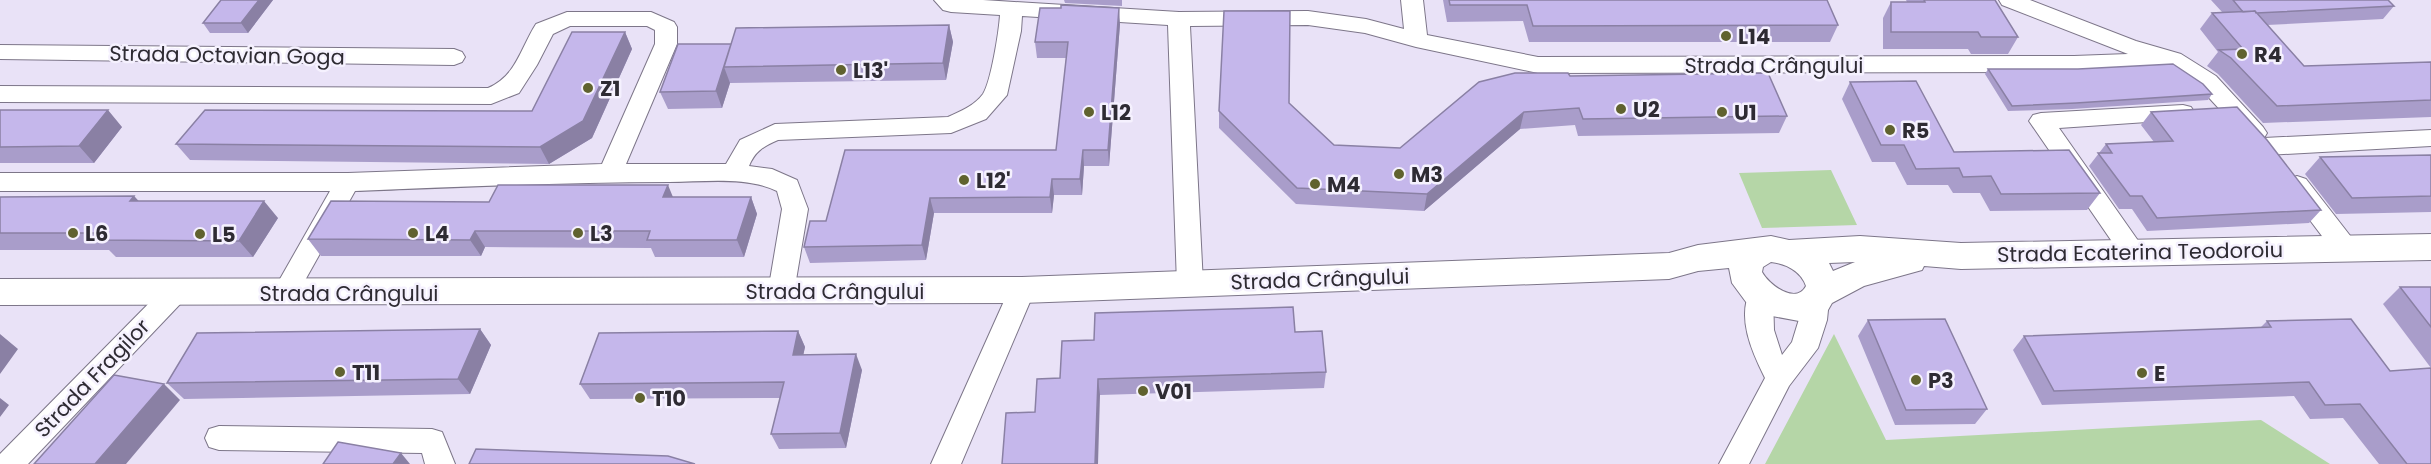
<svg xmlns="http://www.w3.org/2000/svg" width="2431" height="464" font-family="Poppins,sans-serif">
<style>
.green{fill:#b5d6a7}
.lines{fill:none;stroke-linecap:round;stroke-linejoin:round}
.street-casing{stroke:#7d7689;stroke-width:2}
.secondary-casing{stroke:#7d7689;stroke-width:2}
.street{fill:#fff;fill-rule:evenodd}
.secondary{fill:#fff;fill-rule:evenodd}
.wall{fill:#a99dca}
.shaded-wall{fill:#8a80a4}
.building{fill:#c5b7eb;stroke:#8a80a4;stroke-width:1.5}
.poi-dot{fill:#60622f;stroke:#f5f1fe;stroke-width:2}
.labels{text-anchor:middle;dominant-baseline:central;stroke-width:5;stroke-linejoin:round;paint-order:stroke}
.poi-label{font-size:21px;font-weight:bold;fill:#2e2b33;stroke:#f5f1fe;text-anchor:start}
.street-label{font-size:21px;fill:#2e2b33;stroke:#f5f1fe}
</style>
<rect width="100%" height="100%" fill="#e9e2f7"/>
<path class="green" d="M 1831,170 L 1857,225 L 1762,228 L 1739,173 Z
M 1834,334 L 1886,440 L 2261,420 L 2330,464 L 1765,464 Z"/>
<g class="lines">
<g class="street-casing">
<path id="street" d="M 934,0 L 983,0 L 1179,12 L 1308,11 L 1366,19 L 1404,29 L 1401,0 L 1423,0 L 1427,35 L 1538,57 L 2074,56 L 2128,54 L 2002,5 L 1999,0 L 2030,0 L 2136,41 L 2181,54 L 2216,76 L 2263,127 L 2267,133 L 2264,138 L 2431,130 L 2431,146 L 2267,155 L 2258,152 L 2255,146 L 2258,140 L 2247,139 L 2200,88 L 2169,67 L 2074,72 L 1538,73 L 1416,47 L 1365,33 L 1308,25 L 1190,26 L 1203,284 L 1199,291 L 1190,294 L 1181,291 L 1177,284 L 1168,25 L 1022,16 L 1021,31 L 1007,95 L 986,119 L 951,133 L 778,140 C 764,146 755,151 749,166 L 772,169 L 797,180 L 808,209 L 794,292 L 790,299 L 781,302 L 772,299 L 768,292 L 782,209 L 777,191 C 746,176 703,182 669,182 C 565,182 460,187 355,191 L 294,300 L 285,303 L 276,300 L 272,293 L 330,191 L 0,191 L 0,173 L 348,173 L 602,164 L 655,44 L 655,30 L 647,26 L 570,26 L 553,34 L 537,65 L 519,93 L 491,104 L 0,102 L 0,86 L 488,88 C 517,75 520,49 536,24 L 567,12 L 651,12 L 674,22 L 677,27 L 677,44 L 626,164 L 726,164 L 740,140 L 775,124 L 948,117 C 961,111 974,106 983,94 C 991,82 999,31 1000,15 L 951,12 L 943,10 Z
M 0,45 L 454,49 L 462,52 L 465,57 L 462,62 L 454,65 L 0,59 Z
M 2183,105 L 2191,107 L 2195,113 L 2191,119 L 2059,128 L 2146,252 L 2142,259 L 2133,262 L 2124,259 L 2029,121 L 2033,115 L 2041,113 Z
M 2297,176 L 2306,179 L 2355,242 L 2359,249 L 2355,256 L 2346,259 L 2337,256 L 2288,191 L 2285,185 L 2288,179 Z
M 1022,280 L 1031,283 L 1035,290 L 961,464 L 931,464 L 1009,290 L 1013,283 Z
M 175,283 L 184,286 L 188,293 L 184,300 L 28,464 L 0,464 L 0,454 L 166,286 Z
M 1760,286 L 1769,289 L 1773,296 L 1774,330 L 1782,355 L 1792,342 L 1807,293 L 1816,289 L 1825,293 L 1829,300 L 1827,320 L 1818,348 L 1789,386 L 1749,464 L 1719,464 L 1765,378 C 1752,352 1736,317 1751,289 Z
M 219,426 L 432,429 L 442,432 L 455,464 L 425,464 L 422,453 L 219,450 L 209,447 L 205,438 L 209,429 Z"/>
</g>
<g class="secondary-casing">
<path id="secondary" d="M 2431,234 L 2431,260 L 1961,269 L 1924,266 L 1922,270 L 1864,286 L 1832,303 L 1828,310 L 1822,313 L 1799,321 L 1772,316 L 1746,302 L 1732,283 L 1729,268 L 1698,271 L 1669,279 L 1022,303 L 0,305 L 0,279 L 1022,277 L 1669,253 L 1698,245 L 1771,236 L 1789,240 L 1860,236 L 1961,243 ZM 1771,262 C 1786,264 1801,271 1806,286 C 1796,305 1769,285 1762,272 L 1763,267 ZM 1855,262 L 1833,271 L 1829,263 Z"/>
</g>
<use href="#street" class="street"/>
<use href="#secondary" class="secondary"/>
</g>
<path class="wall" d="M 221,0 L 273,0 L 248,33 L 210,33 L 203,23 Z
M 1064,0 L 1122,0 L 1122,6 L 1065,3 Z
M 1443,0 L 1827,0 L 1838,25 L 1830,42 L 1529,42 L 1523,21 L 1447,22 Z
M 1906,0 L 1995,0 L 2018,37 L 2008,54 L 1971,54 L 1968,49 L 1883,49 L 1883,18 L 1891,2 L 1907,2 Z
M 2211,0 L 2388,0 L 2394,6 L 2383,19 L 2267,25 L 2304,66 L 2431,62 L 2431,117 L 2263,123 L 2218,74 L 2207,66 L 2218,52 L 2200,29 L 2212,13 L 2222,12 Z
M 1120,24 L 1109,166 L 1084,166 L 1082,195 L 1054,195 L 1052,213 L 934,213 L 926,260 L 810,263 L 804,247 L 826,221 L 1056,150 L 1066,58 L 1037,58 L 1035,42 Z
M 949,25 L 953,42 L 946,80 L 730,83 L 722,108 L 668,109 L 660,92 L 731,44 Z
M 625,32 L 632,49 L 592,138 L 549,164 L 190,160 L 176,144 L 532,111 Z
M 1988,69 L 2212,94 L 2208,100 L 2072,109 L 2008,111 L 1985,74 Z
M 1570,76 L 1787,116 L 1779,133 L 1578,136 L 1575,125 L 1520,129 L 1424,211 L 1296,204 L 1219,128 L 1219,111 L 1289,103 L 1334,145 L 1400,148 Z
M 1850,82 L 1954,152 L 2100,193 L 2087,210 L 1990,211 L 1980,193 L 1953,193 L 1948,185 L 1907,185 L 1895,162 L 1872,162 L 1842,99 Z
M 0,110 L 122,127 L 94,163 L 0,163 Z
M 2151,112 L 2321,210 L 2309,223 L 2147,231 L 2132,209 L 2119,209 L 2089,166 L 2106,144 L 2154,142 L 2141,125 Z
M 2431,155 L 2431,212 L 2336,214 L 2305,174 L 2320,157 Z
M 134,196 L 138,201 L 278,218 L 253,257 L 116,257 L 109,250 L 0,250 L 0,197 Z
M 673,197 L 751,197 L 757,214 L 744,257 L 655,257 L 651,248 L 485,247 L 481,256 L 321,256 L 308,239 L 489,202 Z
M 2400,287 L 2431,287 L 2431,464 L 2379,464 L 2343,418 L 2310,419 L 2294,396 L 2042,405 L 2013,350 L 2024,336 L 2260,328 L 2267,321 L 2390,371 L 2431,368 L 2383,304 Z
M 1868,320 L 1987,409 L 1975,424 L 1895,425 L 1858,336 Z
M 480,329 L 491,345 L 470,394 L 184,399 L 167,383 Z
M 798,331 L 805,347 L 803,355 L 862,370 L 846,448 L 779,449 L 771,434 L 780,398 L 590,399 L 580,384 Z
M 1295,332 L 1326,372 L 1324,388 L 1100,395 L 1035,412 L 1060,378 L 1094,340 Z"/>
<path class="shaded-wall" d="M 259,0 L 273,0 L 248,33 L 241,23 Z
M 1119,8 L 1120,24 L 1109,166 L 1108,150 Z
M 949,25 L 953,42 L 946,80 L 943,63 Z
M 625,32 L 632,49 L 592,138 L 549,164 L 540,147 Z
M 724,67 L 730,83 L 722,108 L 716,91 Z
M 108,110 L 122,127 L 94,163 L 79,146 Z
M 1524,112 L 1520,129 L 1424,211 L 1427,194 Z
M 1083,150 L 1084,166 L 1082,195 L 1080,179 Z
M 1052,179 L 1054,195 L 1052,213 L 1050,197 Z
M 668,185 L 675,202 L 663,197 Z
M 134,196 L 149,212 L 130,201 Z
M 751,197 L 757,214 L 744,257 L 737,240 Z
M 930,198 L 934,213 L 926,260 L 922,245 Z
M 264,201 L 278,218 L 253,257 L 239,241 Z
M 475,231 L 485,247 L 481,256 L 470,240 Z
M 480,329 L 491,345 L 470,394 L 458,379 Z
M 798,331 L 805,347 L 800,371 L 793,355 Z
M 0,334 L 18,349 L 0,374 Z
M 856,354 L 862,370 L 846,448 L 840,433 Z
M 1098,379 L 1100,395 L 1098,464 L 1095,464 Z
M 164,384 L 180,400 L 126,464 L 95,464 Z
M 0,398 L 9,405 L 0,417 Z
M 401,453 L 410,464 L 393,464 Z"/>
<path class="building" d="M 221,0 L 259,0 L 241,23 L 203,23 Z
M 1449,0 L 1827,0 L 1838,25 L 1533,26 L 1527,5 L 1450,5 Z
M 1924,0 L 1995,0 L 2018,37 L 1981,37 L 1978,32 L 1891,32 L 1891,2 L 1925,2 Z
M 2233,0 L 2388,0 L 2394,6 L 2256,13 L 2255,11 L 2243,12 Z
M 1061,5 L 1119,8 L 1108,150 L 1083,150 L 1080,179 L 1052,179 L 1050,197 L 930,198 L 922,245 L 804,247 L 810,221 L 826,221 L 845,150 L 1056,150 L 1068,42 L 1035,42 L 1040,8 L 1061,8 Z
M 1224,11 L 1290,11 L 1289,103 L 1334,145 L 1400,148 L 1479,82 L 1515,73 L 1568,73 L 1570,76 L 1768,73 L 1787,116 L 1583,119 L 1579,108 L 1524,112 L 1427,194 L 1297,188 L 1219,111 Z
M 2255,11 L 2304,66 L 2431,62 L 2431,100 L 2277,106 L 2231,58 L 2219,50 L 2243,49 L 2212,13 Z
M 949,25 L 943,63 L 724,67 L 736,28 Z
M 572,32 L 625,32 L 583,121 L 540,147 L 176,144 L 205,110 L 532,111 Z
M 678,44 L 731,44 L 716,91 L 660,92 Z
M 2173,64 L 2203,84 L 2212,94 L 2076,103 L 2012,106 L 1988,69 L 2078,69 Z
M 1916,81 L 1954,152 L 2069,150 L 2100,193 L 2001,194 L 1991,176 L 1963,177 L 1959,168 L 1916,169 L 1904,145 L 1881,145 L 1850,82 Z
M 2237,107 L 2267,140 L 2321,210 L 2157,218 L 2142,196 L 2130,196 L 2098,153 L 2112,153 L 2106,144 L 2173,141 L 2151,112 Z
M 0,110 L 108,110 L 79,146 L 0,147 Z
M 2431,155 L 2431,196 L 2352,198 L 2320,157 Z
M 498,185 L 668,185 L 663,197 L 751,197 L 737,240 L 647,240 L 650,231 L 475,231 L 470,240 L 308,239 L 331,201 L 489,202 Z
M 134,196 L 130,201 L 264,201 L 239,241 L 100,240 L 105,233 L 0,233 L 0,197 Z
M 2400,287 L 2431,287 L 2431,327 Z
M 1293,307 L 1295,332 L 1322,331 L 1326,372 L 1098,379 L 1095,464 L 1002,464 L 1006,413 L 1035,412 L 1037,379 L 1060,378 L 1062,341 L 1094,340 L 1095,313 Z
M 1945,319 L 1987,409 L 1906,410 L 1868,320 Z
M 2351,319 L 2390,371 L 2431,368 L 2431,464 L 2407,464 L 2360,404 L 2325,405 L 2309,382 L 2054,391 L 2024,336 L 2271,327 L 2267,321 Z
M 480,329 L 458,379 L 167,383 L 197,333 Z
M 798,331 L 793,355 L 856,354 L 840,433 L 771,434 L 784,382 L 580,384 L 599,333 Z
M 114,375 L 164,384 L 95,464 L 34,464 Z
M 338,442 L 401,453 L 393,464 L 323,464 Z
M 476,449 L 668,456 L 695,464 L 469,464 Z"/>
<g class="poi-dot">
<circle cx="1726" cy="36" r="6"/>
<circle cx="2242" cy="54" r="6"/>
<circle cx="841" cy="70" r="6"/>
<circle cx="588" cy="88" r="6"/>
<circle cx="1621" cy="109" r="6"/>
<circle cx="1089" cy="112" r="6"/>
<circle cx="1722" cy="112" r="6"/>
<circle cx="1890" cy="130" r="6"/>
<circle cx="1399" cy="174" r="6"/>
<circle cx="964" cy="180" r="6"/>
<circle cx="1315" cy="184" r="6"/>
<circle cx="73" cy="233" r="6"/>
<circle cx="413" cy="233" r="6"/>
<circle cx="578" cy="233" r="6"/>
<circle cx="200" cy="234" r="6"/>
<circle cx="340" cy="372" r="6"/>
<circle cx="2142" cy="373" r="6"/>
<circle cx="1916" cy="380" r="6"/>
<circle cx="1143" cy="391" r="6"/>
<circle cx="640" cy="398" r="6"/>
</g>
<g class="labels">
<g class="poi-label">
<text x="1738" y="36">L14</text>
<text x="2254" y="54">R4</text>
<text x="853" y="70">L13'</text>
<text x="600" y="88">Z1</text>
<text x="1633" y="109">U2</text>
<text x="1101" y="112">L12</text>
<text x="1734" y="112">U1</text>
<text x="1902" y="130">R5</text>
<text x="1411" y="174">M3</text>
<text x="976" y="180">L12'</text>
<text x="1327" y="184">M4</text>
<text x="85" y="233">L6</text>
<text x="425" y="233">L4</text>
<text x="590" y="233">L3</text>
<text x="212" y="234">L5</text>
<text x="352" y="372">T11</text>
<text x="2154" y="373">E</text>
<text x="1928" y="380">P3</text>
<text x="1155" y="391">V01</text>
<text x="652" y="398">T10</text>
</g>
<g class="street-label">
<text transform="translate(227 55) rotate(1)">Strada Octavian Goga</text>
<text x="1774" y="65">Strada Crângului</text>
<text transform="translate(2140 252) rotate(-1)">Strada Ecaterina Teodoroiu</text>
<text transform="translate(1320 279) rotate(-2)">Strada Crângului</text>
<text x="835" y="291">Strada Crângului</text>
<text x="349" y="293">Strada Crângului</text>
<text transform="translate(92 378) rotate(-46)">Strada Fragilor</text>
</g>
</g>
</svg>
